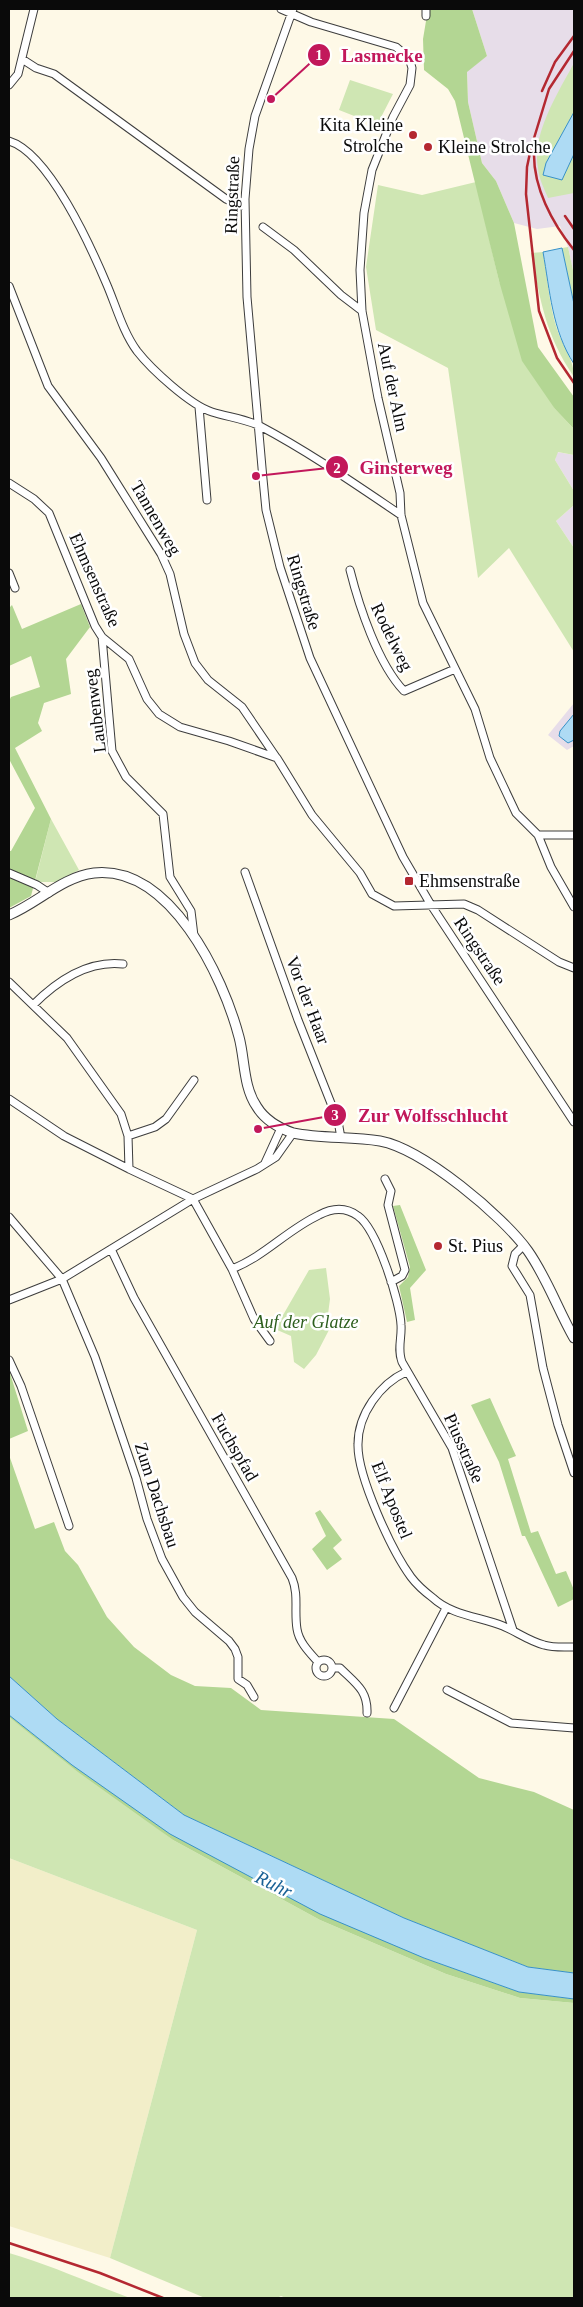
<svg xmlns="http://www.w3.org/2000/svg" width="583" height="2307" font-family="Georgia,serif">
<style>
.industrial{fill:#e7dde9}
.farmland{fill:#f2eec9}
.green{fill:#cfe6b3}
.forest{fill:#b3d693}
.water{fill:#aedbf4;stroke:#3791c8}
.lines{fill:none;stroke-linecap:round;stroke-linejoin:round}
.minor-casing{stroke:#3d3d3d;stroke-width:9}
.tertiary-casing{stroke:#3d3d3d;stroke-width:11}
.minor{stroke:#fff;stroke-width:7}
.tertiary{stroke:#fff;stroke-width:9}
.rail{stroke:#b42831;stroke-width:2.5}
.poi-dot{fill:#b42831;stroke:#fff;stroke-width:2}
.labels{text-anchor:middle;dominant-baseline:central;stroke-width:5;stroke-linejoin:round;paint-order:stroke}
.poi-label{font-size:18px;fill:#0a0a0a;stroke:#fff;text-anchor:start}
.street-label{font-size:18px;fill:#0a0a0a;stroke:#fff}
.park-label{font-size:18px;font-style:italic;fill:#2c5e1d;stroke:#fff}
.water-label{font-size:19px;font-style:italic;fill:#196195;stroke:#fff}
.leader{fill:none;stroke:#c2185b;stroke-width:2}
.callout-dot{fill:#c2185b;stroke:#fff;stroke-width:2}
.mark-label{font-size:15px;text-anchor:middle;font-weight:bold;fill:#fff}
.callout-label{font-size:19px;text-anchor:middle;font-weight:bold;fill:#c2185b;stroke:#fff;stroke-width:5;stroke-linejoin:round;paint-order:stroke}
</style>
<rect width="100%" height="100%" fill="#fef9e7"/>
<path class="industrial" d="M 472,9 L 574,9 L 574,275 L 568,247 L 560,226 L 537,229 L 514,223 L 496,181 L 482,163 L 468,102 L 467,71 L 487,56 Z
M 557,452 L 574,455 L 574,491 L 555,460 Z
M 574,505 L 574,548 L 556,521 Z
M 574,703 L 574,746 L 567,750 L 548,735 Z"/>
<path class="farmland" d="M 9,1858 L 197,1930 L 110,2258 L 9,2226 Z"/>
<path class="green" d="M 574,63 L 574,112 L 546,163 L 543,174 L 574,154 L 574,193 L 548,198 C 544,188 539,179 538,168 C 531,135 559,91 574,63 Z
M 350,80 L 393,94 L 377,125 L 339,110 Z
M 476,182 L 499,281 L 555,409 L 574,429 L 574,455 L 558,452 L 555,460 L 574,491 L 574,505 L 556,521 L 574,548 L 574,652 L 509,548 L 478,578 L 448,368 L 376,330 L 366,267 L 378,185 L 422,195 Z
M 568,247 L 574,275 L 574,304 L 562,248 Z
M 543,252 C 547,276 549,302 556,326 C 561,344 574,358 574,377 C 545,334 541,302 531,253 Z
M 51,819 L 79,870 L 56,882 L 35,882 Z
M 326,1268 L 330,1299 L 327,1322 L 330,1328 L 316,1355 L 304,1369 L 294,1362 L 291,1336 L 275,1329 L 309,1270 Z
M 9,1717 L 173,1840 L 320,1920 L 446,1974 L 520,1998 L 574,2003 L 574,2298 L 286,2298 L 281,2296 L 277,2298 L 205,2298 L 110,2258 L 197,1930 L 9,1858 Z
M 9,2253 C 51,2265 89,2283 130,2298 L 9,2298 Z"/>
<path class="forest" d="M 428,9 L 472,9 L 487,56 L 467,72 L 468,102 L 482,163 L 496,181 L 514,223 L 538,347 L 574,397 L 574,429 L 555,409 L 522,361 L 499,281 L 455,101 L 448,89 L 424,70 L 423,39 Z
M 81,604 L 90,627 L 66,659 L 71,694 L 44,703 L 38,723 L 42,731 L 15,748 L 51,819 L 31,896 L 9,908 L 9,851 L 11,851 L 35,808 L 9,759 L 9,701 L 11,697 L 40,687 L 31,656 L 9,666 L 9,608 L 12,605 L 22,629 Z
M 400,1205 L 426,1270 L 410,1288 L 415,1320 L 407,1322 L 399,1286 L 408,1277 L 410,1267 L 393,1206 Z
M 9,1370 L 28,1431 L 9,1439 Z
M 490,1398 L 516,1456 L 508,1459 L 531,1533 L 538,1531 L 556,1574 L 566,1571 L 574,1590 L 574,1599 L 558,1607 L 525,1536 L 522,1536 L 499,1462 L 471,1405 Z
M 9,1455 L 35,1529 L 54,1522 L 65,1551 L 78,1565 L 107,1617 L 134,1647 L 171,1675 L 195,1686 L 231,1688 L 261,1710 L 394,1719 L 479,1778 L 534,1792 L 574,1810 L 574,1973 L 528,1967 L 404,1918 L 184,1815 L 57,1719 L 9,1676 Z
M 320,1510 L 342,1540 L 333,1548 L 342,1559 L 327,1570 L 312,1549 L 326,1536 L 315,1513 Z
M 9,1715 L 72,1765 L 424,1958 L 519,1992 L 574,1999 L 574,2003 L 520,1998 L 446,1974 L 320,1920 L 173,1840 L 78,1772 L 9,1717 Z"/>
<path class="water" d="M 574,112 L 574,154 L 562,180 L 543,175 L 546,163 Z
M 562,248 L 574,304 L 574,364 C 552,330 550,291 543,252 Z
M 574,714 L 574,740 L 568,743 L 559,736 L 560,731 Z
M 9,1676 L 57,1719 L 184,1815 L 404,1918 L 528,1967 L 574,1973 L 574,1999 L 519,1992 L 424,1958 L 320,1914 L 170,1834 L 72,1765 L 9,1715 Z"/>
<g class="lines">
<g class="minor-casing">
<path id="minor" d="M 281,9 L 311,22 L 396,47 L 409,58 L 412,68 L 410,85 L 393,117 L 372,170 L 364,213 L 360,270 L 362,311 L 378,398 L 400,493 L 401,515 L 423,603 L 475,709 L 490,758 L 516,813 L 538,835 L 551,867 L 574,907
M 293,9 L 255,116 L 249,149 L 245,199 L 247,297 L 263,479 L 266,510 L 280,567 L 310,658 L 403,857 L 431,905 L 574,1122
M 426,16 L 426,9
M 22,59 L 36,68 L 54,74 L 226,199 L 245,207
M 9,85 L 18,74 L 34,9
M 9,141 C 49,153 91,247 107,285 C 116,306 123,332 137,351 C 151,369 190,405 212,412 C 228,417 245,419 260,426 C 309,452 355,484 401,515
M 263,227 L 294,250 L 341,295 L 362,311
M 9,286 L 48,386 L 101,458 L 161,554 L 170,574 L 184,634 L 195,663 L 208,680 L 242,707 L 276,757
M 199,407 L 207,500
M 9,483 L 34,499 L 49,513 L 95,626 L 102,637 L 129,659 L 147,699 L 159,714 L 180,727 L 229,741 L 277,758 L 312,815 L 360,873 L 372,894 L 394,906 L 464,904 L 478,910 L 559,962 L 574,968
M 350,570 C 359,606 378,664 404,691 L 455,669
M 9,573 L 15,588
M 102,637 L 112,751 L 126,777 L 163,814 L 170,877 L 191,911 L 194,936
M 538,835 L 574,835
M 245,872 L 298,1020 L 338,1121 L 341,1138
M 9,873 L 37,885 L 49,893
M 9,982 L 67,1038 L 121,1114 L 128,1136 L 129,1169 L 193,1199
M 33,1005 C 57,981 88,960 123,964
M 9,1099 L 64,1136 L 129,1169
M 128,1136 L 155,1127 L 166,1119 L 194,1080
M 265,1163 L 281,1128
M 385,1179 L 391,1191 L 388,1205 L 405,1270 L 402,1276 L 391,1282
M 193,1199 L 232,1269 L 254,1319 L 270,1341
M 9,1217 L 62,1279 L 95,1357 L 136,1478 L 147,1519 L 162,1559 L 183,1597 L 195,1612 L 229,1641 L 235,1649 L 238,1657 L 238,1679 L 247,1685 L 254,1697
M 523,1246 L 515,1254 L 512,1266 L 530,1295 L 543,1368 L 558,1425 L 574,1473
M 111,1249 L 134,1298 L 292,1578 C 299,1595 294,1611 297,1629 C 299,1642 309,1652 318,1662
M 232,1269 C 265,1256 287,1230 319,1215 C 332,1208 346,1207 358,1216 C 377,1229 400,1302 401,1325 C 402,1338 397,1349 402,1362 L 452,1448 L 513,1630
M 9,1300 L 62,1279 L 193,1199 L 257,1169 L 276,1157 L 293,1133
M 9,1360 L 21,1386 L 69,1526
M 406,1372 C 380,1384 358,1414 358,1444 C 357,1476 392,1551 411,1577 C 417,1585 425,1592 433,1598 C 451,1615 480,1617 503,1626 C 517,1632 529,1641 544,1645 C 554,1648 564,1647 574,1647
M316 1668a8 8 0 1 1 16 0a8 8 0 1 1-16 0Z
M 333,1668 L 340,1668 C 355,1683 368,1690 367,1713
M 447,1690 L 511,1723 L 574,1728
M 394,1708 L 446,1608"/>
</g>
<g class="tertiary-casing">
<path id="tertiary" d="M 9,915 C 38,903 62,877 94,873 C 170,865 223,976 239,1037 C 245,1059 243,1087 257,1107 C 265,1120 279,1128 293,1133 C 322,1139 351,1136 380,1141 C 423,1149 503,1216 528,1251 C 547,1278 558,1310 574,1338"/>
</g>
<use href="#minor" class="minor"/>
<use href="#tertiary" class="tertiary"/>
<path class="rail" d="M 574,51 L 549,89 L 531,148 L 527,167 L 526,194 L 539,311 L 557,358 L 574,383
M 542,91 L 555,62 L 574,36
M 534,152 C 533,187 552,223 574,250
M 565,216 L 574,229
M 9,2243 L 100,2273 L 163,2298"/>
</g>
<g class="poi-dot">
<circle cx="413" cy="135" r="5"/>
<circle cx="428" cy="147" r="5"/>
<rect x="404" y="876" width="10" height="10" rx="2.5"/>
<circle cx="438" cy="1246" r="5"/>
</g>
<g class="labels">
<g class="poi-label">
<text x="403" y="125" text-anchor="end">Kita Kleine<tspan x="403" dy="21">Strolche</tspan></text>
<text x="438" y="147">Kleine Strolche</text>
<text x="419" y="881">Ehmsenstraße</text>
<text x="448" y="1246">St. Pius</text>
</g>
<g class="street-label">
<text transform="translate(232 195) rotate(-88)">Ringstraße</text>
<text transform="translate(393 387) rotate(78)">Auf der Alm</text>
<text transform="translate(156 518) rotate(60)">Tannenweg</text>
<text transform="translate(95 580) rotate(66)">Ehmsenstraße</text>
<text transform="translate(304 592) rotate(73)">Ringstraße</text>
<text transform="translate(392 637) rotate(64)">Rodelweg</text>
<text transform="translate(95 711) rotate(-97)">Laubenweg</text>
<text transform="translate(480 951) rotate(56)">Ringstraße</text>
<text transform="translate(308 1000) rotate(69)">Vor der Haar</text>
<text transform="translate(235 1447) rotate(60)">Fuchspfad</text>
<text transform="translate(464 1448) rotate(66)">Piusstraße</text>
<text transform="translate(157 1495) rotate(72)">Zum Dachsbau</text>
<text transform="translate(392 1500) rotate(68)">Elf Apostel</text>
</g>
<g class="park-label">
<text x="306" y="1322">Auf der Glatze</text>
</g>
<g class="water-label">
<text transform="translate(274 1884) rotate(27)">Ruhr</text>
</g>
</g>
<path class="leader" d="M271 99L319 55M256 476L337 467M258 1129L335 1115"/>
<g class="callout-dot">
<circle cx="271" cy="99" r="5"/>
<circle cx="256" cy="476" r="5"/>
<circle cx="258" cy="1129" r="5"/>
<circle cx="319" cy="55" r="12"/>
<circle cx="337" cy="467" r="12"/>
<circle cx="335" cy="1115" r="12"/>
</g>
<g class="mark-label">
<text x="319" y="60">1</text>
<text x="337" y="473">2</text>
<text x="335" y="1120">3</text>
</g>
<g class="callout-label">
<text x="382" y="62">Lasmecke</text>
<text x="406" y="474">Ginsterweg</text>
<text x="433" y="1122">Zur Wolfsschlucht</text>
</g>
<rect width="583" height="2307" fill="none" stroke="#0a0a0a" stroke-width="20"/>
</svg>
